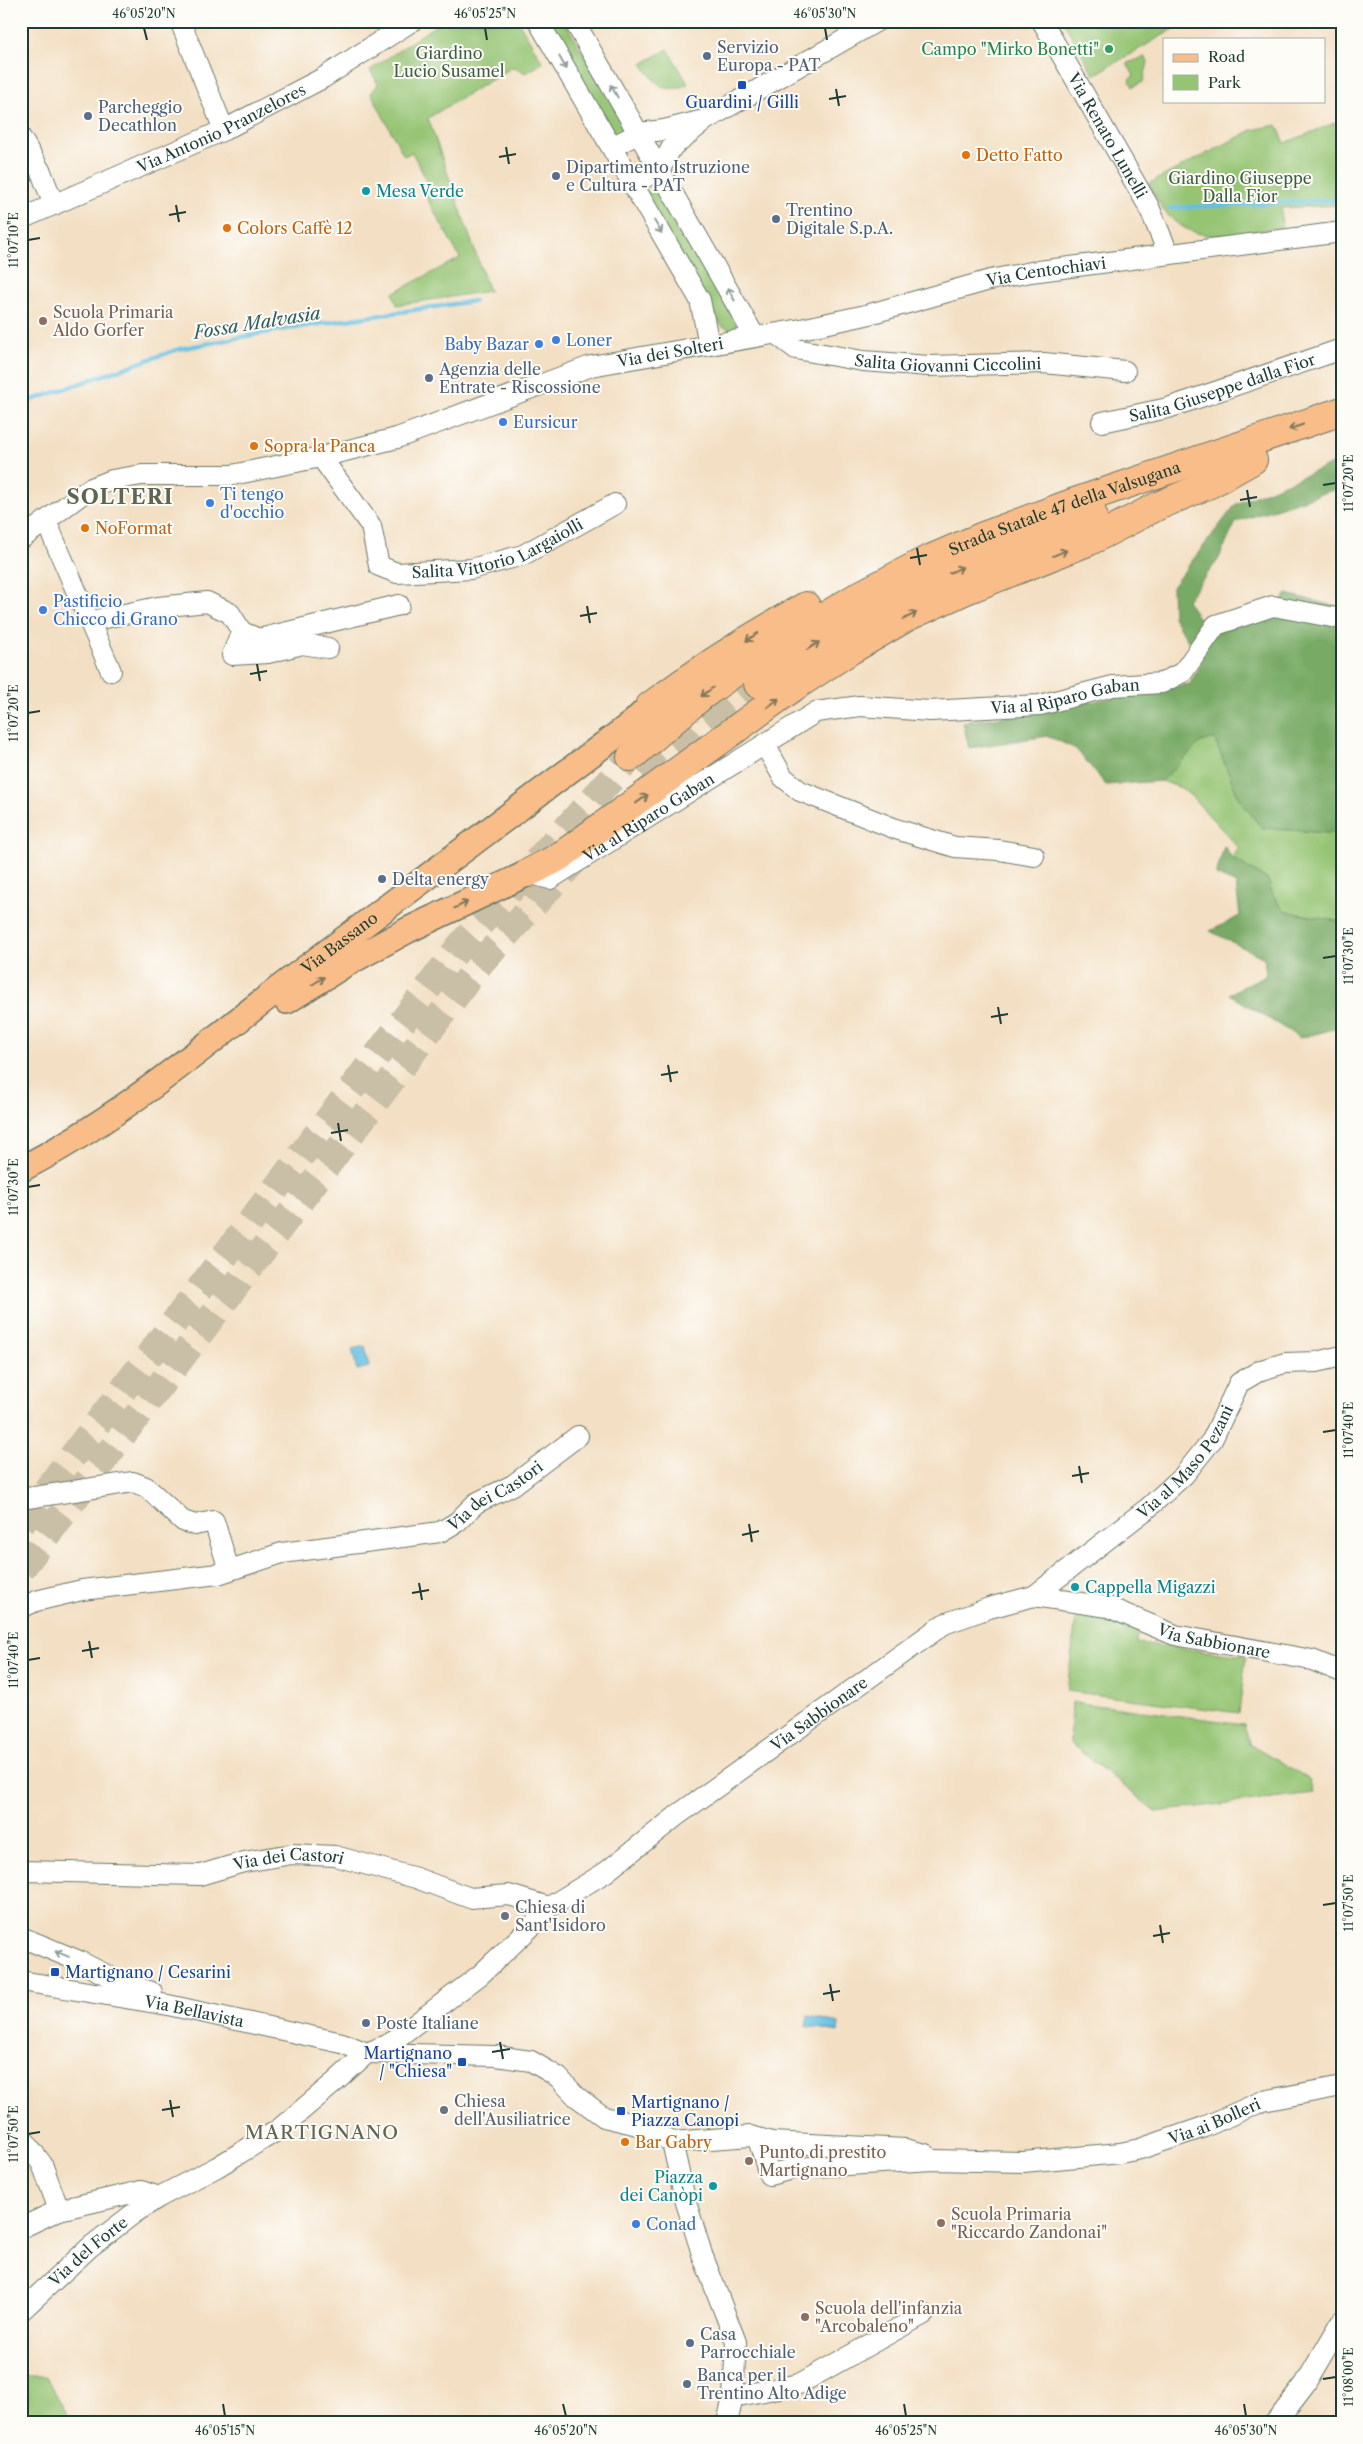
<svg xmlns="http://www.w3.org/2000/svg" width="1363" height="2444" font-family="'Libre Caslon Text',serif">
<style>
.green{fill:#95c473;stroke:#5a8054}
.forest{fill:#78aa65;stroke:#4c744c}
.water{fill:#63bfe1;stroke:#417e8a}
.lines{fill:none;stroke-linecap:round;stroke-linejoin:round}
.stream{stroke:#63bfe1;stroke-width:4.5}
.highway-tunnel{stroke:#c9bfa6;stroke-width:28;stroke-dasharray:28 14;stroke-linecap:butt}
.minor-casing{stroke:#697666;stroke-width:22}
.major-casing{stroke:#697666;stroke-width:28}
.highway-casing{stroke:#697666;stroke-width:30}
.minor{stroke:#fff;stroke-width:20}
.major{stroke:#f8bd89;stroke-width:25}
.highway{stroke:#f8bd89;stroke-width:28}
.oneway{stroke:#8f9e9a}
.oneway2{stroke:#81775a}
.ticks{fill:none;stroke:#1f3d34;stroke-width:2}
.leisure-dot{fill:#2e9e5b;stroke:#fdfcf7;stroke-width:2}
.service-dot{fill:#5c6f8a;stroke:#fdfcf7;stroke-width:2}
.transit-dot{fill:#1a4fb4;stroke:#fdfcf7;stroke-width:2}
.food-dot{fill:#e8710a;stroke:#fdfcf7;stroke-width:2}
.culture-dot{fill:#0f9aa8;stroke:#fdfcf7;stroke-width:2}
.education-dot{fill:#8d6e63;stroke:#fdfcf7;stroke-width:2}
.shop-dot{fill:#3f7fe0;stroke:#fdfcf7;stroke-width:2}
.worship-dot{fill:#6b7280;stroke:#fdfcf7;stroke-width:2}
.labels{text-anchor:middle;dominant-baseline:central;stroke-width:4;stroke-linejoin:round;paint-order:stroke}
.service-label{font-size:16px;fill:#4e5e75;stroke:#fdfcf7;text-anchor:start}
.leisure-label{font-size:16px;fill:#27864d;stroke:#fdfcf7;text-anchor:end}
.park-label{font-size:16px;fill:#3c5f44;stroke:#fdfcf7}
.transit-label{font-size:16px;fill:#164399;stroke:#fdfcf7;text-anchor:start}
.street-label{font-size:16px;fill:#1f3d34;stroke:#fdfcf7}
.food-label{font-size:16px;fill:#c56008;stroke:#fdfcf7;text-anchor:start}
.culture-label{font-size:16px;fill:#0d838f;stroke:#fdfcf7;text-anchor:start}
.education-label{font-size:16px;fill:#785e54;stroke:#fdfcf7;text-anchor:start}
.shop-label{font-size:16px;fill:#366cbe;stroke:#fdfcf7;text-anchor:start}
.worship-label{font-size:16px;fill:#5b616d;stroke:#fdfcf7;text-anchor:start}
.water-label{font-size:18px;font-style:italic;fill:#305e5f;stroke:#fdfcf7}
.quarter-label{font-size:19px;letter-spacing:1px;fill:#606552;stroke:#fdfcf7}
.district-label{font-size:21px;font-weight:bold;letter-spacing:1px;fill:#606552;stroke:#fdfcf7}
.neatline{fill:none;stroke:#1f3d34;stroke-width:2}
.ticks-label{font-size:12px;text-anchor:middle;fill:#1f3d34}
</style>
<rect width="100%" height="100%" fill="#fdfcf7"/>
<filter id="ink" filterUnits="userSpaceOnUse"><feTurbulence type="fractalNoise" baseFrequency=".02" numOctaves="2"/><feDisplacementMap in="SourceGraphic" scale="10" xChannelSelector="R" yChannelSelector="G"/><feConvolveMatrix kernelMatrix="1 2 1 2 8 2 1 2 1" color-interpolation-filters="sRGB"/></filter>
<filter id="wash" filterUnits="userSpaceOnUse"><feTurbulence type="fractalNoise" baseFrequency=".0096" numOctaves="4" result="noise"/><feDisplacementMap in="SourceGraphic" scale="20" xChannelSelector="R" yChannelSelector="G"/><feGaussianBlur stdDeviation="1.12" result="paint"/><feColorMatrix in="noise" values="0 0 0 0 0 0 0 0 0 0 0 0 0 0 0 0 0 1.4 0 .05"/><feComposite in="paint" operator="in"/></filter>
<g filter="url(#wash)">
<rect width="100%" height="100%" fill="#f3dfc3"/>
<path class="green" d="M 442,21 L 518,21 L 543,63 L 526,73 L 513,67 L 428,118 L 489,291 L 397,305 L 393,293 L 460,258 L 425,195 L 432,191 L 412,152 L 404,156 L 371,93 L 378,84 L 370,70 Z
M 545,21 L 564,21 L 626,127 L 626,132 L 617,138 Z
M 1063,21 L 1185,21 L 1186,22 L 1094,75 Z
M 668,49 L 688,84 C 663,96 656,83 642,64 Z
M 1145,57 L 1148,62 L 1143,82 L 1133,87 L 1129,79 L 1134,76 L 1127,63 Z
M 1342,120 L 1342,205 L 1281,208 L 1282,227 C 1242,233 1197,249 1166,213 C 1159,205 1154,193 1148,184 L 1252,130 L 1277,125 L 1285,143 Z
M 656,188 L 661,188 L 737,324 L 730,330 L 721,325 L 651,206 L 647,194 L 650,190 Z
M 1214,738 L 1239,798 L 1262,828 L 1342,834 L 1342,922 L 1284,911 L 1273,895 L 1268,880 L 1232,858 L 1239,848 L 1192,797 L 1181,788 L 1162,781 L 1201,742 Z
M 1076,1617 L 1139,1624 L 1137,1643 L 1246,1656 L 1239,1713 L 1067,1691 Z
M 1072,1702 L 1244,1724 L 1249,1743 L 1309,1779 L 1313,1793 L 1156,1812 L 1070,1743 Z
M 21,2376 L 46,2376 L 72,2423 L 21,2423 Z"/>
<path class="forest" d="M 1342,460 L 1342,487 L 1236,522 L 1218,560 L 1187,600 L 1197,616 L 1217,632 L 1267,617 L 1287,594 L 1342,608 L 1342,834 L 1262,828 L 1239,799 L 1214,738 L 1201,742 L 1162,781 L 1106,785 L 1076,749 L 1048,736 L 969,748 L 963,722 L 1034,712 L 1190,684 L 1204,657 L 1188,641 L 1173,617 L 1172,587 L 1236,504 Z
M 1224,846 L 1232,858 L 1268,880 L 1273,895 L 1284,911 L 1342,922 L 1342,1027 L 1300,1038 L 1229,994 L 1266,975 L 1264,958 L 1210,931 L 1240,916 L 1236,884 L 1216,875 Z"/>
<path class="water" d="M 365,1346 L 369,1367 L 357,1370 L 352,1349 Z
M 808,2016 L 839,2023 L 838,2032 L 806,2026 Z"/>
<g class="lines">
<path class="stream" d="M 1170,208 L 1342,200
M 21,404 L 179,349 L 279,330 L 474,301"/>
</g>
</g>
<g filter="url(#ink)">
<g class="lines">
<path class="highway-tunnel" d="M 647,781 L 758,684
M 21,1524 L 460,946 L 631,757
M 21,1569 L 481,962 L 574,861"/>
<g class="minor-casing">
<g id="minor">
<path d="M 180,21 L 224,130"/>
<path d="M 538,21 L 700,300 L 709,344"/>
<path d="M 574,21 L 755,337"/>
<path id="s1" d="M 1042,21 L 1149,207 L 1168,253"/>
<path d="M 21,138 L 41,172 L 54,205"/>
<path d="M 612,147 L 639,133 L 664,130 L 700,121"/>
<path d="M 633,184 L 660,169 L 672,147 L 707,119 L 877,21"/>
<path id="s2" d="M 21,219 L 224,130 L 323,78 L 412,21"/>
<path id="s3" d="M 776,334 L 796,349 L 863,361 L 929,366 L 1044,363 L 1125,371"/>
<path id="s4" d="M 1102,422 L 1168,408 L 1342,349"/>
<path id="s5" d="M 321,457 L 371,526 L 379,566 L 397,573 L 471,569 L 523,555 L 615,504"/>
<path d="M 46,521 L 111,671"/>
<path id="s6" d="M 21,539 L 89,489 L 112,480 L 142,475 L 232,475 L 321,457 L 397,438 L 591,366 L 801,329 L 866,315 L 990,280 L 1031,272 L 1342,232"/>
<path d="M 91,621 L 158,607 L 207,602 L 230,613 L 242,632 L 259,639 L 399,605"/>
<path d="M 242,632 L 232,655 L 268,653 L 302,644 L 328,648"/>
<path d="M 765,745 L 783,777 L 800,791 L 896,829 L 955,847 L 999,850 L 1034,856"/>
<path id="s7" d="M 528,873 L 550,879 L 816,712 L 860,706 L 930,711 L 1040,705 L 1113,686 L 1162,683 L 1183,672 L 1216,625 L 1273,606 L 1342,619"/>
<path d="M 21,1499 L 133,1482 L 146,1487 L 183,1521 L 195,1525 L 214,1521 L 229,1570"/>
<path id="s8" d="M 1034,1596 L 1148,1508 L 1184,1475 L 1212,1440 L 1239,1383 L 1261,1370 L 1285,1363 L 1316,1362 L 1342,1356"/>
<path id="s9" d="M 21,1608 L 36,1601 L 82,1590 L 218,1574 L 282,1553 L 440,1532 L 457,1522 L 476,1503 L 513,1485 L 578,1436"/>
<path id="s10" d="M 21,1871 L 200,1875 L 244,1862 L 292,1854 L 335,1856 L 416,1878 L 470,1898 L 509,1895 L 549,1907"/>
<path d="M 21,1937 L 79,1961 L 120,1982 L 152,1992"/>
<path id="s11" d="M 21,1981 L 168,2005 L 342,2043 L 367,2053 L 496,2056 L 531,2061 L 558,2077 L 577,2097 L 604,2117 L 638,2125 L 672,2142 L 751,2136 L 772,2142 L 905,2149 L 925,2154 L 930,2160"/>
<path d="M 21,2136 L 42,2164 L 59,2210"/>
<path id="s12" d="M 758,2139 L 769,2175 L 796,2168 L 933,2160 L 1023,2162 L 1120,2153 L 1140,2149 L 1204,2127 L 1263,2101 L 1342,2086"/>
<path d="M 672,2142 L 685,2199 L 702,2254 L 736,2342 L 733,2397 L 727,2423"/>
<path d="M 21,2228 L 59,2210 L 141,2191 L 159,2197"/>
<path id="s13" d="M 21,2311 L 90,2247 L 133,2214 L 159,2197 L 217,2167 L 278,2130 L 335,2082 L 367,2053 L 389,2044 L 480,1975 L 534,1924 L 549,1907 L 606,1872 L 679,1814 L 944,1624 L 989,1608 L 1034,1596 L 1108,1607 L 1175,1635 L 1312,1660 L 1342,1672"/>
<path d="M 733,2397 L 799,2384 L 924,2314"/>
<path d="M 1275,2423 L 1305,2384 L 1342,2321"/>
</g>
</g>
<g class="major-casing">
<g id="major">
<path d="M 287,1001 L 344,965 L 408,930 L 528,873"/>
<path id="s14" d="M 21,1169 C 119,1119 200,1049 286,983 C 402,895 518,809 634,722 L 650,706"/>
</g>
</g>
<g class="highway-casing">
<g id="highway">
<path d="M 758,684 C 863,609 973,561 1093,515"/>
<path d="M 650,706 C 700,669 751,636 806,606"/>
<path id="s15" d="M 631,757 L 703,695 L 749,662 L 860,595 L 925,561 L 983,536 L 1069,504 L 1342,411"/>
<path d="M 528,873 L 559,857 L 794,687 L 851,650 L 907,617 L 964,591 L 1090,541 L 1158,506 L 1212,483 L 1253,460"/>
</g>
</g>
<use href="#minor" class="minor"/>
<use href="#major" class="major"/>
<use href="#highway" class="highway"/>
</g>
<defs><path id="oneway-shaft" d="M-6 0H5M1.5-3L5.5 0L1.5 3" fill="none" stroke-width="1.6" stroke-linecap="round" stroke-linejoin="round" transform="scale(1.25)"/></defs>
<g class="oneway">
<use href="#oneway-shaft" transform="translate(563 63) rotate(60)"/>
<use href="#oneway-shaft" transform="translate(614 91) rotate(-120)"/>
<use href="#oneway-shaft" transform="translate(658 227) rotate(59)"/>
<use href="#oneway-shaft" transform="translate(731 294) rotate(-119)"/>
<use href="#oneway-shaft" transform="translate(62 1954) rotate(-158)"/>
</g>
<g class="oneway2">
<use href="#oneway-shaft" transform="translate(1296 427) rotate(161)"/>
<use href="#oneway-shaft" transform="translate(1060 553) rotate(-22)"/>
<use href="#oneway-shaft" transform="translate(956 570) rotate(-24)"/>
<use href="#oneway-shaft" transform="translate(910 616) rotate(-27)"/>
<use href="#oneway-shaft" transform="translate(752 637) rotate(147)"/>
<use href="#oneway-shaft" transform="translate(813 646) rotate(-32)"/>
<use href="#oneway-shaft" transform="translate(707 692) rotate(143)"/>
<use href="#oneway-shaft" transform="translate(773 703) rotate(-37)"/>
<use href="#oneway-shaft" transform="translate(642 799) rotate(-36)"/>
<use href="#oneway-shaft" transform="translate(461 905) rotate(-26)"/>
<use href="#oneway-shaft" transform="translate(318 981) rotate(-32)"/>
</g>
</g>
<path class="ticks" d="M 144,28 L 147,40M 485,28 L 487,40M 825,28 L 827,40M 836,89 L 839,106M 829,99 L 846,96M 506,147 L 509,164M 499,157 L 516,154M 176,205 L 179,222M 169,215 L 186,212M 28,240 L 40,238M 1323,485 L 1336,483M 1247,490 L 1250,507M 1240,500 L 1257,497M 917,548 L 920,565M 910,558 L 927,555M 587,606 L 590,623M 580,616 L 597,613M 257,664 L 260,681M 250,674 L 267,671M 28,713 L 40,711M 1323,958 L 1336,956M 998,1007 L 1001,1024M 991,1017 L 1008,1014M 668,1065 L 671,1082M 661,1075 L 678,1072M 338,1123 L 341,1141M 331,1133 L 348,1130M 28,1187 L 40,1185M 1323,1432 L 1336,1430M 1079,1466 L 1082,1483M 1072,1476 L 1089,1473M 749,1524 L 752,1542M 742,1535 L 759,1531M 419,1583 L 422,1600M 412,1593 L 429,1590M 89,1641 L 92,1658M 82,1651 L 99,1648M 28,1660 L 40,1658M 1323,1905 L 1336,1903M 1160,1925 L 1163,1943M 1153,1936 L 1170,1933M 830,1984 L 833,2001M 823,1994 L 840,1991M 500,2042 L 503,2059M 492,2052 L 510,2049M 170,2100 L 173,2117M 162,2110 L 180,2107M 28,2134 L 40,2132M 1323,2379 L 1336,2377M 223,2404 L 225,2416M 563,2404 L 566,2416M 904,2404 L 906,2416M 1244,2404 L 1246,2416"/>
<circle class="leisure-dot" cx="1109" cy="49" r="5"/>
<g class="service-dot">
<circle cx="707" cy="56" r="5"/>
<circle cx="88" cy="116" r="5"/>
<circle cx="556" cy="176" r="5"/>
<circle cx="776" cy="219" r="5"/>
<circle cx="429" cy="378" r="5"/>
<circle cx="382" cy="879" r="5"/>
<circle cx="366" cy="2023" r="5"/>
<circle cx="690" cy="2343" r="5"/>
<circle cx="687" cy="2384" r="5"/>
</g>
<g class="transit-dot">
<rect x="737" y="80" width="10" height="10" rx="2.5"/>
<rect x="50" y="1967" width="10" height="10" rx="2.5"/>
<rect x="457" y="2057" width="10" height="10" rx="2.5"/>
<rect x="616" y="2106" width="10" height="10" rx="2.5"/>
</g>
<g class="food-dot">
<circle cx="966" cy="155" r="5"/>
<circle cx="227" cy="228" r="5"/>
<circle cx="254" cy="446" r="5"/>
<circle cx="85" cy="528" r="5"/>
<circle cx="625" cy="2142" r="5"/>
</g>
<g class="culture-dot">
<circle cx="366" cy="191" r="5"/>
<circle cx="1075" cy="1587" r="5"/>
<circle cx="713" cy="2186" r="5"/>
</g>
<g class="education-dot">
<circle cx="43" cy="321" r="5"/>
<circle cx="749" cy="2161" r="5"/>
<circle cx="941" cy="2223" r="5"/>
<circle cx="805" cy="2317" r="5"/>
</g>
<g class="shop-dot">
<circle cx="556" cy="340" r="5"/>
<circle cx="539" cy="344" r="5"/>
<circle cx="503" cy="422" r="5"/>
<circle cx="210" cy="503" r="5"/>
<circle cx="43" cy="610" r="5"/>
<circle cx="636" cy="2224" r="5"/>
</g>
<g class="worship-dot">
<circle cx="505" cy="1916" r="5"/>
<circle cx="444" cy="2110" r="5"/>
</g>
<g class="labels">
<g class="service-label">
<text x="717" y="47">Servizio<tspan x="717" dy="18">Europa - PAT</tspan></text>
<text x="98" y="107">Parcheggio<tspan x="98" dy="18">Decathlon</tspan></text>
<text x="566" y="167">Dipartimento Istruzione<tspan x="566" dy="18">e Cultura - PAT</tspan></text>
<text x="786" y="210">Trentino<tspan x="786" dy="18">Digitale S.p.A.</tspan></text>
<text x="439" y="369">Agenzia delle<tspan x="439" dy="18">Entrate - Riscossione</tspan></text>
<text x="392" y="879">Delta energy</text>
<text x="376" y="2023">Poste Italiane</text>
<text x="700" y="2334">Casa<tspan x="700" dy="18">Parrocchiale</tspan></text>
<text x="697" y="2375">Banca per il<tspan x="697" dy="18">Trentino Alto Adige</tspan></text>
</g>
<g class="leisure-label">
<text x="1099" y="49">Campo "Mirko Bonetti"</text>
</g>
<g class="park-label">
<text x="449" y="53">Giardino<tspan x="449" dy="18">Lucio Susamel</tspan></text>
<text x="1240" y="178">Giardino Giuseppe<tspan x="1240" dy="18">Dalla Fior</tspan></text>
</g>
<g class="transit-label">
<text x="742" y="102" text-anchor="middle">Guardini / Gilli</text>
<text x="65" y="1972">Martignano / Cesarini</text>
<text x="452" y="2053" text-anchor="end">Martignano<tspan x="452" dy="18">/ "Chiesa"</tspan></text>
<text x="631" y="2102">Martignano /<tspan x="631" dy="18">Piazza Canopi</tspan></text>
</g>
<g class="street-label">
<text stroke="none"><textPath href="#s2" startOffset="220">Via Antonio Pranzelores</textPath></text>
<text stroke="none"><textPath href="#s1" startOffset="132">Via Renato Lunelli</textPath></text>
<text stroke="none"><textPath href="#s6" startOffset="1071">Via Centochiavi</textPath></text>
<text stroke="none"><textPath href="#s6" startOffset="686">Via dei Solteri</textPath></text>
<text stroke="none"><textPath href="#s3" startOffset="178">Salita Giovanni Ciccolini</textPath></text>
<text stroke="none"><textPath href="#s4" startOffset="125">Salita Giuseppe dalla Fior</textPath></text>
<text stroke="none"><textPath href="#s15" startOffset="504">Strada Statale 47 della Valsugana</textPath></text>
<text stroke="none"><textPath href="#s5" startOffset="250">Salita Vittorio Largaiolli</textPath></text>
<text stroke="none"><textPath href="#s7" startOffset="588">Via al Riparo Gaban</textPath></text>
<text stroke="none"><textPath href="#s7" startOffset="139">Via al Riparo Gaban</textPath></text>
<text stroke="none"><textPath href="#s14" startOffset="391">Via Bassano</textPath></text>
<text stroke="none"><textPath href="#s8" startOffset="204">Via al Maso Pezani</textPath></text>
<text stroke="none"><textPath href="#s9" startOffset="494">Via dei Castori</textPath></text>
<text stroke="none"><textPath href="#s13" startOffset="1436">Via Sabbionare</textPath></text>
<text stroke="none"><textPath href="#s13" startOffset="1001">Via Sabbionare</textPath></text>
<text stroke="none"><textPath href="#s10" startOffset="270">Via dei Castori</textPath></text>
<text stroke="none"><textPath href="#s11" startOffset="176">Via Bellavista</textPath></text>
<text stroke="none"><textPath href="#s12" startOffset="490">Via ai Bolleri</textPath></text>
<text stroke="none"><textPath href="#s13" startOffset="90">Via del Forte</textPath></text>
</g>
<g class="food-label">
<text x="976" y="155">Detto Fatto</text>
<text x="237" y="228">Colors Caffè 12</text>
<text x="264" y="446">Sopra la Panca</text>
<text x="95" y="528">NoFormat</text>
<text x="635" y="2142">Bar Gabry</text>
</g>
<g class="culture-label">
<text x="376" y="191">Mesa Verde</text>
<text x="1085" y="1587">Cappella Migazzi</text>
<text x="703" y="2177" text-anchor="end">Piazza<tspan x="703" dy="18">dei Canòpi</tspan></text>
</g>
<g class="education-label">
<text x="53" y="312">Scuola Primaria<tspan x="53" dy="18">Aldo Gorfer</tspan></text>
<text x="759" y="2152">Punto di prestito<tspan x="759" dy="18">Martignano</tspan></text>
<text x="951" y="2214">Scuola Primaria<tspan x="951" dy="18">"Riccardo Zandonai"</tspan></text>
<text x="815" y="2308">Scuola dell'infanzia<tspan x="815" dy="18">"Arcobaleno"</tspan></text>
</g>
<g class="shop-label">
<text x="566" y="340">Loner</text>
<text x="529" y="344" text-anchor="end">Baby Bazar</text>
<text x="513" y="422">Eursicur</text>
<text x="220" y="494">Ti tengo<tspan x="220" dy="18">d'occhio</tspan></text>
<text x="53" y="601">Pastificio<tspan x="53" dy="18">Chicco di Grano</tspan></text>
<text x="646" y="2224">Conad</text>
</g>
<g class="worship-label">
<text x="515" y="1907">Chiesa di<tspan x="515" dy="18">Sant'Isidoro</tspan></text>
<text x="454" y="2101">Chiesa<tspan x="454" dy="18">dell'Ausiliatrice</tspan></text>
</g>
<g class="water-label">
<text transform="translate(257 323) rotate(-9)">Fossa Malvasia</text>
</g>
<g class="quarter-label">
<text x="322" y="2132">MARTIGNANO</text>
</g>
<g class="district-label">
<text x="120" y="496">SOLTERI</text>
</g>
</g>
<rect width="1363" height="2444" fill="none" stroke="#fdfcf7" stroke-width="55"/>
<rect x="1163" y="38" width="162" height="65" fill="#fdfcf7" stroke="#a4b0a9"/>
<rect x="1173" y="54" width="25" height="8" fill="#f8bd89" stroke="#a4b0a9"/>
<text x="1208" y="62" font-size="15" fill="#1f3d34">Road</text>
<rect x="1173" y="75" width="25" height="15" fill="#95c473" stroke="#a4b0a9"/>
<text x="1208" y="88" font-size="15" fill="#1f3d34">Park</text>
<rect x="28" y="28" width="1308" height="2388" class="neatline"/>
<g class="ticks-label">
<text x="144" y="18">46°05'20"N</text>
<text x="485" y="18">46°05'25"N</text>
<text x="825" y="18">46°05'30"N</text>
<text transform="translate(14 240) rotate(-90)" y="4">11°07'10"E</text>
<text transform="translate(1349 483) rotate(-90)" y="4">11°07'20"E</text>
<text transform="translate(14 713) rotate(-90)" y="4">11°07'20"E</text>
<text transform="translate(1349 956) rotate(-90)" y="4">11°07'30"E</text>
<text transform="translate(14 1187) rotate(-90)" y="4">11°07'30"E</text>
<text transform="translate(1349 1430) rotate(-90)" y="4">11°07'40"E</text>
<text transform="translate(14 1660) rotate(-90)" y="4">11°07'40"E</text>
<text transform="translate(1349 1903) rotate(-90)" y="4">11°07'50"E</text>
<text transform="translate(14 2134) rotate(-90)" y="4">11°07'50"E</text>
<text transform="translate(1349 2377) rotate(-90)" y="4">11°08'00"E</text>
<text x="225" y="2435">46°05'15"N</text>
<text x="566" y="2435">46°05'20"N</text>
<text x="906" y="2435">46°05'25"N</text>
<text x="1246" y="2435">46°05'30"N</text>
</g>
</svg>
